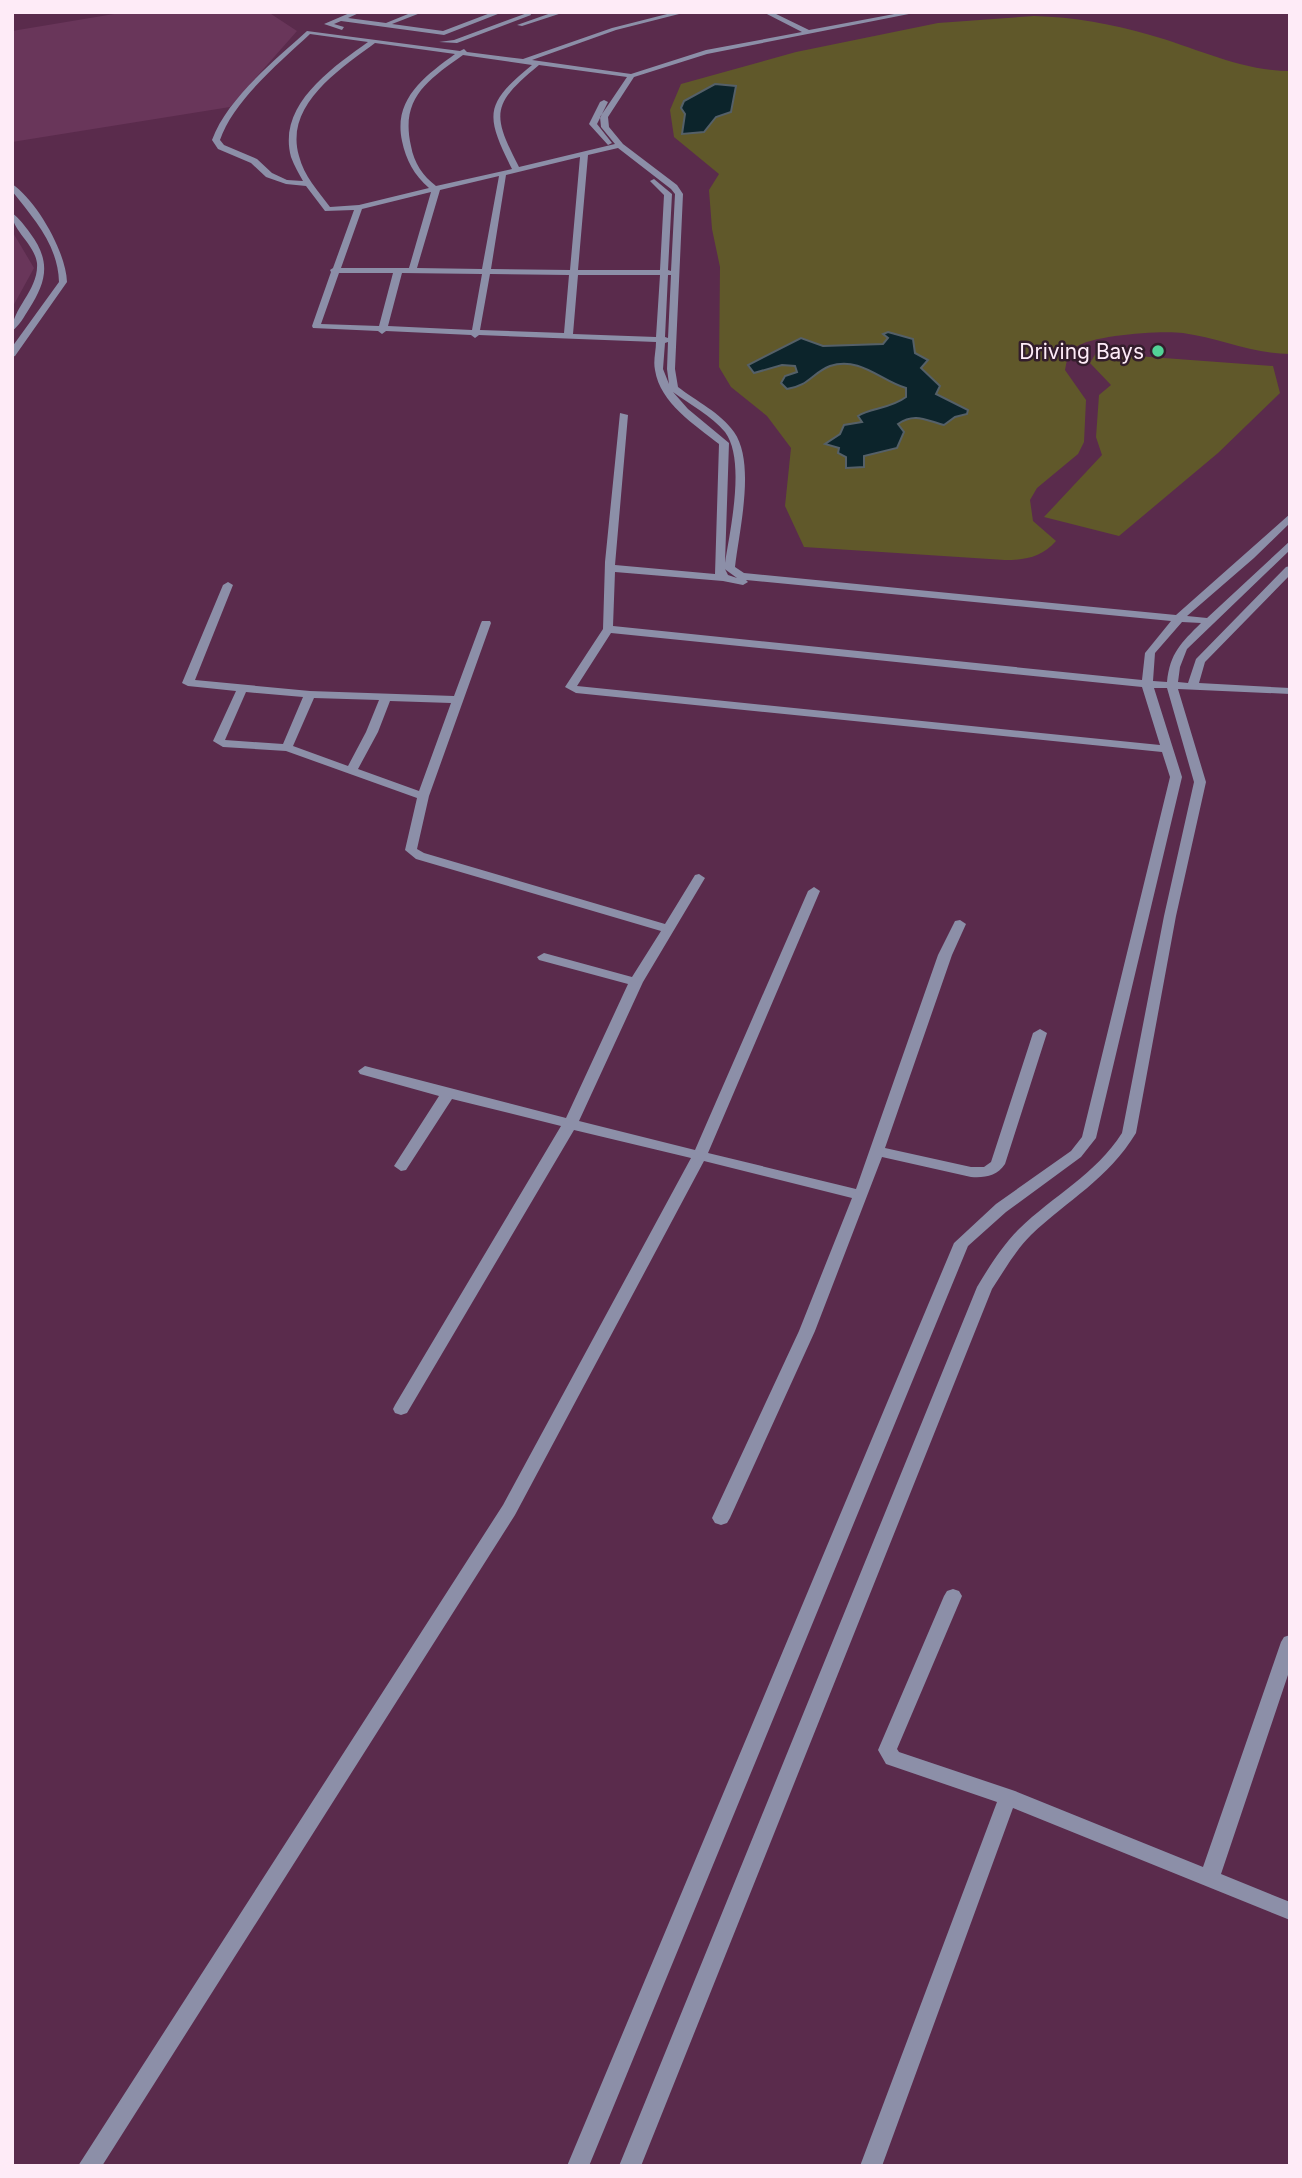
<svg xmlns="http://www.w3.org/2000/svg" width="1302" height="2178" font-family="Inter,sans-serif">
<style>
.built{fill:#69365a}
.green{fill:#60582a}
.water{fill:#0c242b;stroke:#556068;stroke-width:2}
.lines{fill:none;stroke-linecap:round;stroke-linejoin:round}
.minor{fill:#8c8fa8;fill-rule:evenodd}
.tertiary{fill:#8c8fa8;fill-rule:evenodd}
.poi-dot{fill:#52d397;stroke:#331d2c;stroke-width:2.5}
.labels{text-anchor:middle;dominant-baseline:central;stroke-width:5;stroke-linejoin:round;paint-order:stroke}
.far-poi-label{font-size:21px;fill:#feebf7;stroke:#331d2c;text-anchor:end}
</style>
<rect width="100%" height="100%" fill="#5a2b4c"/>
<path class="built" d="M 126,12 L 268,12 L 297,31 L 230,107 L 12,142 L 12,31 Z
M 12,231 L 34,268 L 12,308 Z"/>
<path class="green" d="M 1034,16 C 1074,17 1112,24 1150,35 C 1197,48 1241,71 1290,71 L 1290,354 C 1253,354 1219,338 1183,333 C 1162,330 1092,335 1076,347 C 1067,353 1067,361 1065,370 L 1086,400 L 1084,442 L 1078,454 L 1037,488 L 1030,500 L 1033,521 L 1056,541 C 1042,557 1026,560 1005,560 L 804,547 L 785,506 L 791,448 L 767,416 L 731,387 L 719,367 L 720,267 L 712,229 L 709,190 L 719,174 L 674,137 L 670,110 L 681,84 L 796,52 L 938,23 Z
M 1096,353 L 1273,366 L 1280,393 L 1218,453 L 1119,536 L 1044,517 L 1102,455 L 1096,437 L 1099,395 L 1111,385 L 1090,363 Z"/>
<path class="water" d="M 715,84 L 736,86 L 731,112 L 716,117 L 704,132 L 682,134 L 685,114 L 681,108 L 684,101 Z
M 888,332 L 913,339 L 915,353 L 928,360 L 921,368 L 940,386 L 936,394 L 968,410 L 967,414 L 955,417 L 944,425 C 927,421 915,412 898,424 L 904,432 L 897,448 L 864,456 L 864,467 L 846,468 L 846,457 L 838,453 L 839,448 L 825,444 L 840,434 L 844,425 L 862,422 L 858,416 C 870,408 890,409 906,397 L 906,388 C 881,381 860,356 830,366 C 812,373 809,386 787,389 L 781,383 L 785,376 L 797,372 L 795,366 L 782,365 L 754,373 L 748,365 L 801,338 L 823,346 L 883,344 L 888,338 L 883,334 Z"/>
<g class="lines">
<path class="minor" d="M 352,12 L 361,12 L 348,18 L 386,23 L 413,12 L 423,12 L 392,24 L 443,31 L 493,12 L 503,12 L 444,35 L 341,21 L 334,24 L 344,27 L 342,30 L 324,24 Z
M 530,12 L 531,15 L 457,43 L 439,42 L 454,40 Z
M 554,12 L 565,12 L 522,26 L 517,25 Z
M 675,12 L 687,12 L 616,30 L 532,60 L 631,74 L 706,50 L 802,32 L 763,12 L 772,12 L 809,30 L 905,12 L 919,12 L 707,54 L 634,77 L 608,117 L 609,127 L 623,144 L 677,185 L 683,194 L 675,369 L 678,387 C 696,401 721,413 734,432 C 756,463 739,531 735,567 L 744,573 L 1176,615 L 1290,514 L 1290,523 L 1254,558 L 1187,616 L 1207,618 L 1290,541 L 1290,550 L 1187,649 L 1180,667 L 1178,682 L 1188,683 L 1196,659 L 1286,567 L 1290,566 L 1290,575 L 1205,662 L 1199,683 L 1290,688 L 1290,694 L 1178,689 L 1206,782 L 1176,916 L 1136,1133 C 1108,1179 1068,1200 1031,1235 C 1015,1251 1004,1271 992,1289 L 641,2166 L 619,2166 L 977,1287 C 989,1267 1002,1246 1019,1229 C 1053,1196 1096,1174 1122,1133 L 1164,916 L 1194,782 L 1167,688 L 1154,688 L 1182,777 L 1096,1138 L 1081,1157 L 1006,1212 L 968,1246 L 589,2166 L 567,2166 L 954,1243 L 996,1204 L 1071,1151 L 1082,1137 L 1170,777 L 1162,752 L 576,693 L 565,687 L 603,629 L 605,562 L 620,413 L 628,415 L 615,565 L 715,574 L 719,444 C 695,425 660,403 655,370 C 653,361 656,351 656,342 L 479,335 L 475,338 L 471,335 L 386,331 L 382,334 L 378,331 L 313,328 L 312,326 L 331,272 L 330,270 L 333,268 L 354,210 L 325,211 L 306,186 L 286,184 L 266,177 L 251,163 L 218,149 L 212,140 C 227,99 275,60 307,31 L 460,51 L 464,49 L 467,52 L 523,59 L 612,28 ZM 310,34 L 368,42 C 332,68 277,105 291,157 C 294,165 299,174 303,181 L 287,180 L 272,173 L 257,159 L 224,145 L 220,140 C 233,101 280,62 310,34 ZM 375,43 L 455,54 C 425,76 393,99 402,141 C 406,160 414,175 429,188 L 359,205 L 330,207 C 318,191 304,176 299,156 C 284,105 340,69 375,43 ZM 463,55 L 532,65 C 484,104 485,115 512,169 L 436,186 C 423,176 414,163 411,146 C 400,98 428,80 463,55 ZM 539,65 L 627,77 L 600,117 L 601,127 L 615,144 L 519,167 C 491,113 492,104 539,65 ZM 618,148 L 671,189 L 675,194 L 671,271 L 668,270 L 672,194 L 654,179 L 650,181 L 664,195 L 660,270 L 578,270 L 588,155 ZM 580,157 L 570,270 L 491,269 L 506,175 ZM 499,176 L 482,269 L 417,268 L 440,190 ZM 431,192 L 409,268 L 341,268 L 362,209 ZM 339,273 L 393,273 L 379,326 L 321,324 ZM 402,273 L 482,274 L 472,330 L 388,326 ZM 490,274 L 569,275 L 564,333 L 480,330 ZM 578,275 L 660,275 L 656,337 L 573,334 ZM 668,275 L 671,275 L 668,338 L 665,337 ZM 668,342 L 667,369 L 669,384 L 663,369 L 665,343 ZM 673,392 C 689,404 712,416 725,432 C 746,460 730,530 725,563 L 729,443 L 688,409 ZM 725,569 L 726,570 L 737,578 L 728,575 ZM 615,572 L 723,581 L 743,585 L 748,582 L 746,580 L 1171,621 L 1145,653 L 1142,680 L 613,626 ZM 1182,622 L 1201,623 C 1181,643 1170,653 1167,682 L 1153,681 L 1155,653 ZM 611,633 L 1142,687 L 1160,745 L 577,686 Z
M 604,100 L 608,102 L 597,124 L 612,143 L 608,145 L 589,124 L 600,102 Z
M 228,582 L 233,585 L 195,680 L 310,691 L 454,696 L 481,623 L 482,621 L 490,621 L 491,623 L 429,796 L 417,849 L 424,853 L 665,924 L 695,875 L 699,874 L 705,878 L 643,982 L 579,1121 L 695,1150 L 808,891 L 814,887 L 820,891 L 708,1153 L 856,1189 L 938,955 L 955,921 L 960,920 L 966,924 L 952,955 L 885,1148 L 971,1167 L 984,1167 L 991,1162 L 1033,1033 L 1040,1029 L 1047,1033 L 1005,1164 C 997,1176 985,1178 971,1177 L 882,1157 L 815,1331 L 730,1518 L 727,1523 L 721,1525 L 715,1523 L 712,1518 L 799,1331 L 852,1198 L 704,1161 L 515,1515 L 102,2166 L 78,2166 L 503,1505 L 691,1158 L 574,1130 L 407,1413 L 401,1415 L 395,1413 L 393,1409 L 395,1405 L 561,1126 L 452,1099 L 406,1170 L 401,1171 L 394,1166 L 439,1096 L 360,1074 L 358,1071 L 365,1066 L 566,1118 L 628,984 L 539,960 L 537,957 L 544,953 L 632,977 L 661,931 L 416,859 L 405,850 L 417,798 L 286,751 L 223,747 L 213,741 L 236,691 L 188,686 L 182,683 L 223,585 ZM 246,692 L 303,697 L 283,744 L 225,740 ZM 314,698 L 379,700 L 366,732 L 348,766 L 293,746 ZM 390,701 L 451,703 L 419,791 L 358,769 L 378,732 Z
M 953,1589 L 959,1591 L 962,1596 L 897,1749 L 899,1752 L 1015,1791 L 1203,1867 L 1281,1642 L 1284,1637 L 1290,1635 L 1290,1669 L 1221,1874 L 1290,1902 L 1290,1920 L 1013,1808 L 882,2166 L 860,2166 L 997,1802 L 886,1764 L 878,1750 L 944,1596 L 947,1591 Z"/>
<path class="tertiary" d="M 12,184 C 37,201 66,252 67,282 L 15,356 L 12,357 L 12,347 L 59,282 C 58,245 34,219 12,191 Z
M 12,213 C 19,218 25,226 30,233 C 51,261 47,281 29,309 C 24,317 19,326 12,331 C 12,308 39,290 37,263 C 34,243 12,231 12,213 Z"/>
</g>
<circle class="poi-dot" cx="1158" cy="351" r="7"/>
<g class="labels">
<g class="far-poi-label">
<text x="1144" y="351">Driving Bays</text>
</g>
</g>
<rect width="1302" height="2178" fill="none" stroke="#feebf7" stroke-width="28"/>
</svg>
